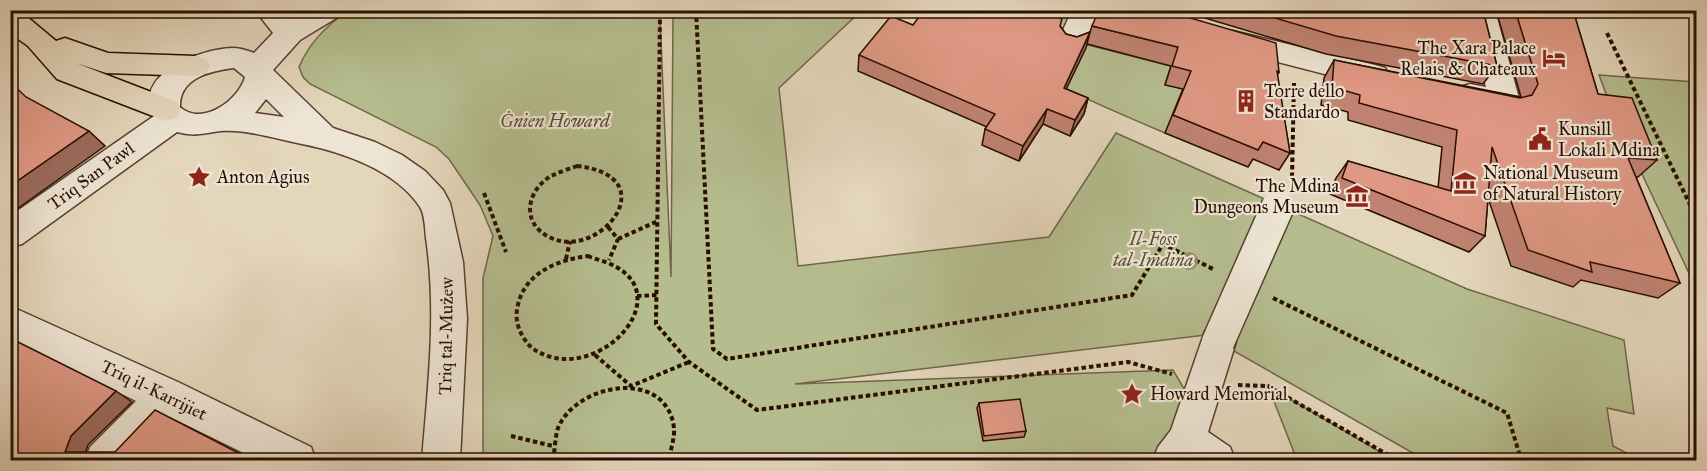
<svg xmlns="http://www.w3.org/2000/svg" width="1707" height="471" font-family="'IM FELL Great Primer',serif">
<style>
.green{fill:#b5bd8f;stroke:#6f6548;stroke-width:1.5}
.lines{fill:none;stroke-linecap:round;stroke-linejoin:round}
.minor-casing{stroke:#583f2f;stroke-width:3}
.major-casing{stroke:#290d00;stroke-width:3}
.path{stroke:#290d00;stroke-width:4;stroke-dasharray:4.5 3;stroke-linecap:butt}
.minor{fill:#ede4d3;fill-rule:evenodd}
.major{fill:#e4d6bb;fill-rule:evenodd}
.minor-bridge-casing{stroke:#583f2f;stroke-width:35;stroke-linecap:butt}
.minor-bridge{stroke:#ede4d3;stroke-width:32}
.tree{fill:#988a70}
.wall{fill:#c08372;stroke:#290d00;stroke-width:1.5}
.shaded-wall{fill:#9c6a5c;stroke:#290d00;stroke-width:1.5}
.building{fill:#df9884;stroke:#290d00;stroke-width:1.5}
.labels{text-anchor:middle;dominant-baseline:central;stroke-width:4.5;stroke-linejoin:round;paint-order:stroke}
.poi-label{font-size:18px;fill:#290d00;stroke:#ede4d3;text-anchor:start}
.park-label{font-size:18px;font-style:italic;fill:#5a4b32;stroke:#ede4d3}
.street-label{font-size:18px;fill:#290d00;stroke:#ede4d3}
</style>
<rect width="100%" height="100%" fill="#e4d6bb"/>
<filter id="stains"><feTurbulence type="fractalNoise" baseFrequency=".00333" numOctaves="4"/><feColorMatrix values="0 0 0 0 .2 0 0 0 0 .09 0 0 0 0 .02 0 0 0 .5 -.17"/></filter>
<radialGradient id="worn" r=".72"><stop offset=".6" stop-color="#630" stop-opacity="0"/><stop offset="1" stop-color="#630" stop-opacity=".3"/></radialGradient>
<path class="green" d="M 348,11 L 649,11 L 660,17 L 671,277 L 673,18 L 662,11 L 861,11 L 779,88 L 798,266 L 1049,237 L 1116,133 L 1467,289 L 1624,340 L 1634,414 L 1607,408 L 1613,446 L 1640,460 L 1425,460 L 1206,335 L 795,384 L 1173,370 L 1226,460 L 483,460 L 483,278 L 493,236 L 480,205 L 449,159 L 436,147 L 310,84 L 303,77 L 299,67 C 309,43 327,25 348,11 Z
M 920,11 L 1077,11 L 1080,43 L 1171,66 L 1165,84 L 1183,89 L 1165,133 C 1080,97 998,60 920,11 Z
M 1599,75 L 1696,82 L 1696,288 L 1614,115 Z
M 1268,386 L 1394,460 L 1297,460 Z"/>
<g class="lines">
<g class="minor-casing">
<path id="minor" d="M 255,10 L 285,10 L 293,18 L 306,10 L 341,10 L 338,17 L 300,40 L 273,70 L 333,128 L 375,142 L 402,155 L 425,171 L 443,190 L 450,203 L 463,262 L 467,319 L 460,460 L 422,460 C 428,386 437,312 426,238 C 425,229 425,215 420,207 C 396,170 342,152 302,144 C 277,139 246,129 221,131 C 205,133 194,137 177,132 L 22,244 L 10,247 L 10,216 L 154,116 C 131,74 201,49 232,48 C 239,48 247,50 254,53 L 273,33 ZM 234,68 L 245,77 C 239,100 202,127 180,107 C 179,78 210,71 234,68 ZM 266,99 L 284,117 L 255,113 Z
M 1072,10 L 1100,10 L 1082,48 L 1072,51 L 1062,48 L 1058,41 Z
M 1467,10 L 1495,10 L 1520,102 L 1516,110 C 1498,115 1477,108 1460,103 L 1455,95 L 1460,87 L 1470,84 L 1486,87 Z
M 1233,31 L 1375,65 L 1385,68 L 1390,76 L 1385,84 L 1375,87 L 1223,48 L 1219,41 L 1223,34 Z
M 10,306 L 180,383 L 311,447 L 316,460 L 258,460 L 170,417 L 130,460 L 85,460 L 90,447 L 136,401 L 10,338 Z
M 1218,326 L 1231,331 L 1236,342 L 1208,432 L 1230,447 L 1235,460 L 1153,460 L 1158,447 L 1171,430 L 1205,331 Z"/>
</g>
<g class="major-casing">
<path id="major" d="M 10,10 L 20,11 L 56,41 L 65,38 L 108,53 L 196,56 L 206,59 L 210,66 L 206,73 L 196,76 L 106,73 L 76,63 L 177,102 L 181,110 L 177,118 L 166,121 L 57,79 L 28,46 L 10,33 Z"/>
</g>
<path class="path" d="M 650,10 L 660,17 L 656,324 L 689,362 L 757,410 L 1128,362 L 1172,374
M 696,10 L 713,349 L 727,359 L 1132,295 L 1163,244 L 1215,270
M 1607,33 L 1696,217
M 577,166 C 668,176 599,263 549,237 C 521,223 526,191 551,176 C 559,172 569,169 577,166 Z
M 1292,177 L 1294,83
M 484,193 L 506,252
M 608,227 L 618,239 L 609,260
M 618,239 L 658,221
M 588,256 C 597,260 609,262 618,268 C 670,299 608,372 551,357 C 542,354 534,351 528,344 C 520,334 515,322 517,310 C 522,274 556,260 588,256 Z
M 566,259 L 570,241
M 637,296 L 657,295
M 1273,298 L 1507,413 L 1520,456 L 1529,460
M 595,355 L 631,386 L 689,362
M 1238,385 L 1268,386 L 1397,460
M 511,436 L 553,446
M 553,460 C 555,450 555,437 558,428 C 577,382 667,368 674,428 C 675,438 670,451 669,460"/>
<use href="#minor" class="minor"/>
<use href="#major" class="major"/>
<g class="minor-bridge-casing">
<path id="minor-bridge" d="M 1218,342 L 1278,206"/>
</g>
<use href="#minor-bridge" class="minor-bridge"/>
</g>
<circle class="tree" cx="1189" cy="261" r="9"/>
<path class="wall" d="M 1178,10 L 1377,10 L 1392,14 L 1393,10 L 1483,10 L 1497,66 L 1483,84 L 1326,54 Z
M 1496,10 L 1573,10 L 1598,94 L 1657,160 L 1638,177 L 1636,177 L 1680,283 L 1658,298 L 1581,280 L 1573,287 L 1511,266 L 1488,198 L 1485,236 L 1469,252 L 1330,194 L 1336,178 L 1348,161 L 1438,188 L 1442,147 L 1348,120 L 1348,112 L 1321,105 L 1324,78 L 1334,60 L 1521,97 Z
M 913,25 L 1060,26 L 1066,34 L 1077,37 L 1090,32 L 1092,26 L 1279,72 L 1277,76 L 1290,153 L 1279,170 L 1253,159 L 1248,167 L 1165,133 L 1183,89 L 1165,85 L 1171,66 L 1087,44 L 1066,89 L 1088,98 L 1084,114 L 1070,136 L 1043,124 L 1019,161 L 982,145 L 985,129 L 987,127 L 858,71 L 859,55 Z
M 979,403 L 1026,431 L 1024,437 L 983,441 L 977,408 Z"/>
<path class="shaded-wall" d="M 1090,32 L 1086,48 L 1059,104 L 1064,88 Z
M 1088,98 L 1084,114 L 1070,136 L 1075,120 Z
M 1047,109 L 1043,124 L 1019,161 L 1023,146 Z
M 89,131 L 105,146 L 10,214 L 10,186 Z
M 116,391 L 132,402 L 88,445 L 83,460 L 65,452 L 71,436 Z"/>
<path class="building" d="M 924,10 L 1043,10 L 1062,19 L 1060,26 L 1066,34 L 1077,37 L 1090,32 L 1064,88 L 1088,98 L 1075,120 L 1047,109 L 1023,146 L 985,129 L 995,114 L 859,55 L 891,16 L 913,25 Z
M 1099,10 L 1163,10 L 1276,43 L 1279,72 L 1277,71 L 1290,153 L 1263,142 L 1258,150 L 1173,115 L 1191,71 L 1172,66 L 1178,47 L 1092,26 Z
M 1248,10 L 1377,10 L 1404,16 L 1404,10 L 1483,10 L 1497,66 L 1336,36 Z
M 1515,10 L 1573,10 L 1598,94 L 1632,98 L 1657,160 L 1628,158 L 1680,283 L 1590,262 L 1592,272 L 1528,250 L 1492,147 L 1485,236 L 1342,178 L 1348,161 L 1451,191 L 1457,130 L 1359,103 L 1360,95 L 1332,87 L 1334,60 L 1520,98 L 1532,95 L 1538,84 Z
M 10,82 L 26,97 L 89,131 L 10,186 Z
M 10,338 L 116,391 L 71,436 L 65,452 L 115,452 L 155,410 L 252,460 L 10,460 Z
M 1020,399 L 1026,431 L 984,436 L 979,403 Z"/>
<defs>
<g id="hotel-bare" transform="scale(1.8)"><path d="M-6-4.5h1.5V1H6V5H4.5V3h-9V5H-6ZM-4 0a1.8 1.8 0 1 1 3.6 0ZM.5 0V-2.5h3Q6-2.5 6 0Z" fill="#8f2418" stroke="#ede4d3" stroke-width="2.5" paint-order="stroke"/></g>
<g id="building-bare" transform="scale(1.8)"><path d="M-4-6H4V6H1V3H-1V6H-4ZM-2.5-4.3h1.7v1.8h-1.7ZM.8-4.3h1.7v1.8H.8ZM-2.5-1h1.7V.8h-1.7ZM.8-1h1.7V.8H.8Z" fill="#8f2418" stroke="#ede4d3" stroke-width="2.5" paint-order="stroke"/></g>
<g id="civic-bare" transform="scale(1.8)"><path d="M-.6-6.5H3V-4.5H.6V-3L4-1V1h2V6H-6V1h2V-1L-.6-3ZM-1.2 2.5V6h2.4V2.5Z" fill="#8f2418" stroke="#ede4d3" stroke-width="2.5" paint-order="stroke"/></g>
<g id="sight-bare" transform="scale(1.8)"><path d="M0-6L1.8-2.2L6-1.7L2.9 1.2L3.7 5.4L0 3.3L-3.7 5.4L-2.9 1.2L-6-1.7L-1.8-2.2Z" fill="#8f2418" stroke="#ede4d3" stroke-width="2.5" paint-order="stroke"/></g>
<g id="museum-bare" transform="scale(1.8)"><path d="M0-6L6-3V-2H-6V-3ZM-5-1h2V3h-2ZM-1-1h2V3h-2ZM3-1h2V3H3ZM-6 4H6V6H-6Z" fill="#8f2418" stroke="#ede4d3" stroke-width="2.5" paint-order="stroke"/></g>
</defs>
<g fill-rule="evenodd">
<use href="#hotel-bare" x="1554" y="58"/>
<use href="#building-bare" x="1246" y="101"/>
<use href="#civic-bare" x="1540" y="139"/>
<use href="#sight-bare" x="199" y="177"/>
<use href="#museum-bare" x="1465" y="183"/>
<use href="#museum-bare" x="1357" y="196"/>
<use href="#sight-bare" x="1132" y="394"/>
</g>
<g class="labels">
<g class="poi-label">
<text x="1536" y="48" text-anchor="end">The Xara Palace<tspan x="1536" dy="21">Relais &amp; Chateaux</tspan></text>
<text x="1264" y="91">Torre dello<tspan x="1264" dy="21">Standardo</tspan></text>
<text x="1558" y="129">Kunsill<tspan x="1558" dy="21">Lokali Mdina</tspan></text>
<text x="1483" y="173">National Museum<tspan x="1483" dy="21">of Natural History</tspan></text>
<text x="217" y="177">Anton Agius</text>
<text x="1339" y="186" text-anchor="end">The Mdina<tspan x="1339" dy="21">Dungeons Museum</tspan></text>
<text x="1150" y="394">Howard Memorial</text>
</g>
<g class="park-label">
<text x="555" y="121">Ġnien Howard</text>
<text x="1153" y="239">Il-Foss<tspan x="1153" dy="21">tal-Imdina</tspan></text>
</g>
<g class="street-label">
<text transform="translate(91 176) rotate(-36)">Triq San Pawl</text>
<text transform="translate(446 336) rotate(-89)">Triq tal-Mużew</text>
<text transform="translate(154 390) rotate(26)">Triq il-Karrijiet</text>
</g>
</g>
<rect width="1707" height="471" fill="none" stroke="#e4d6bb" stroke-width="36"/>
<rect x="12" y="12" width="1683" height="447" fill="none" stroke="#290d00" stroke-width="3"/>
<rect x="18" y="18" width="1671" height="435" fill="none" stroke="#290d00" stroke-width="1.5"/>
<rect width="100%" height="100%" filter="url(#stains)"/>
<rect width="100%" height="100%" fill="url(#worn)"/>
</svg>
